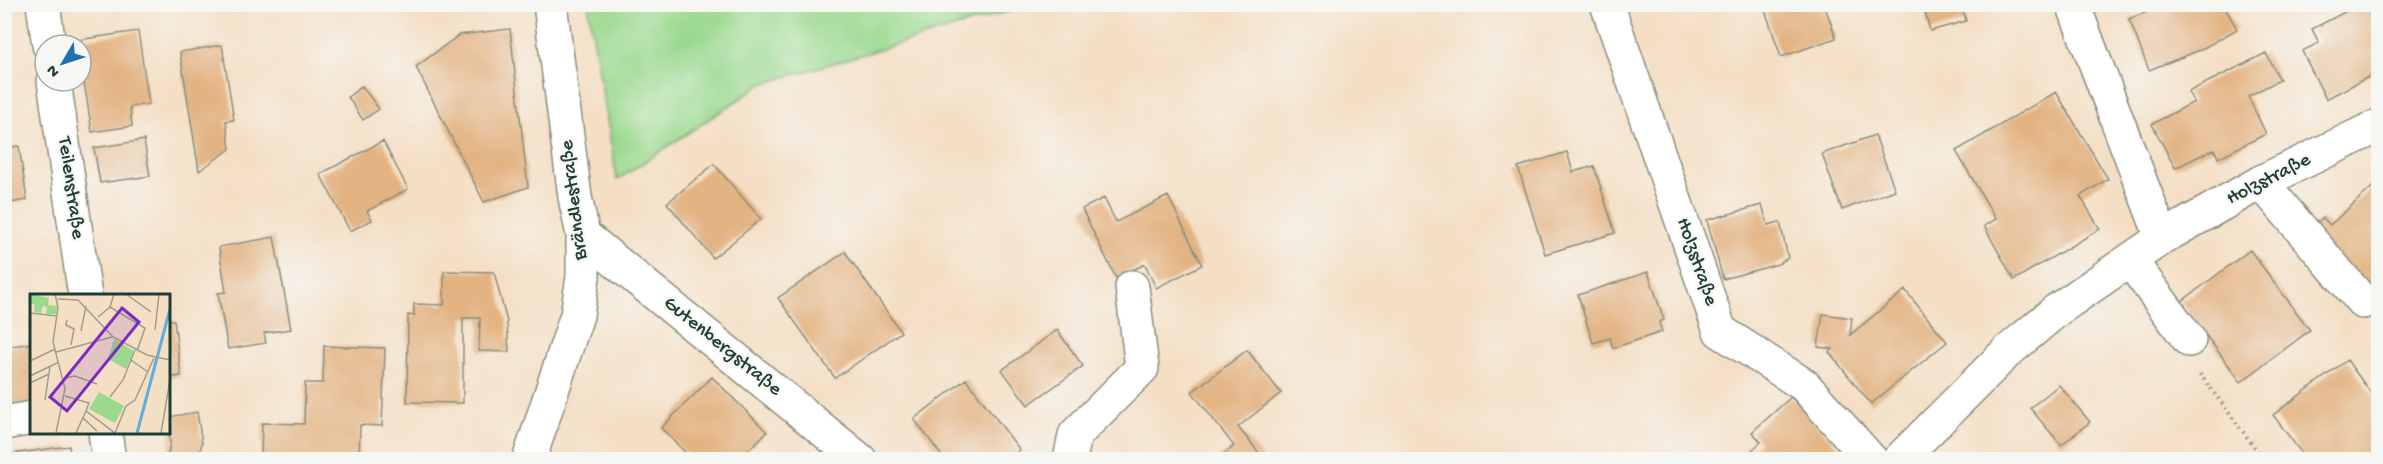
<svg xmlns="http://www.w3.org/2000/svg" width="2383" height="464" font-family="'Gochi Hand',sans-serif">
<style>
.green{fill:#9ad98e;stroke:#5c8b61;stroke-width:1.5}
.building{fill:#e3b382}
.lines{fill:none;stroke-linecap:round;stroke-linejoin:round}
.minor-casing{stroke:#8a8e7c;stroke-width:36}
.path{stroke:#8a8e7c;stroke-width:4;stroke-dasharray:1.5 4.5;stroke-linecap:butt}
.minor{stroke:#fff;stroke-width:33}
.labels{text-anchor:middle;dominant-baseline:central;stroke-width:4.5;stroke-linejoin:round;paint-order:stroke}
.street-label{font-size:20px;fill:#1f3d34;stroke:#f6f6f2}
.inset-river{fill:none;stroke:#61aedb;stroke-width:3}
.inset-road{fill:none;stroke:#9f9e8b;stroke-width:1.5}
.view{fill:#7b2cbf;fill-opacity:0.15;stroke:#7b2cbf;stroke-width:3}
.inset-edge{fill:none;stroke:#1f3d34;stroke-width:3}
</style>
<rect width="100%" height="100%" fill="#f6f6f2"/>
<filter id="ink" filterUnits="userSpaceOnUse"><feTurbulence type="fractalNoise" baseFrequency=".0167" numOctaves="2"/><feDisplacementMap in="SourceGraphic" scale="12" xChannelSelector="R" yChannelSelector="G"/><feConvolveMatrix kernelMatrix="1 2 1 2 8 2 1 2 1" color-interpolation-filters="sRGB"/></filter>
<filter id="wash" filterUnits="userSpaceOnUse"><feTurbulence type="fractalNoise" baseFrequency=".008" numOctaves="4" result="noise"/><feDisplacementMap in="SourceGraphic" scale="24" xChannelSelector="R" yChannelSelector="G"/><feGaussianBlur stdDeviation="1.35" result="paint"/><feColorMatrix in="noise" values="0 0 0 0 0 0 0 0 0 0 0 0 0 0 0 0 0 1.4 0 .05"/><feComposite in="paint" operator="in"/></filter>
<g filter="url(#wash)">
<rect width="100%" height="100%" fill="#f4dfc5"/>
<path class="green" d="M 1013,5 L 1014,10 L 762,84 L 617,180 L 588,5 Z"/>
<g id="blocks">
<path class="building" d="M 5,4 L 7,4 L 10,25 L 5,26 Z
M 1763,4 L 1824,4 L 1836,38 L 1781,57 Z
M 1923,4 L 1962,4 L 1966,21 L 1930,31 Z
M 2168,4 L 2223,4 L 2237,29 L 2200,50 L 2149,70 L 2129,19 Z
M 2360,4 L 2378,4 L 2378,72 L 2326,99 L 2302,51 L 2319,43 L 2312,29 Z
M 510,29 L 528,187 L 484,202 L 416,67 L 459,35 Z
M 138,31 L 149,104 L 130,107 L 132,126 L 92,132 L 81,63 L 81,45 L 78,45 L 78,40 Z
M 222,45 L 234,120 L 226,121 L 230,149 L 199,171 L 180,52 Z
M 2266,53 L 2280,80 L 2248,96 L 2266,134 L 2218,158 L 2214,149 L 2175,168 L 2152,124 L 2194,102 L 2188,92 Z
M 362,86 L 379,109 L 363,120 L 348,97 Z
M 2056,92 L 2108,179 L 2080,196 L 2100,229 L 2014,280 L 1984,226 L 1996,219 L 1956,151 Z
M 1875,135 L 1895,190 L 1842,210 L 1822,154 Z
M 144,140 L 150,176 L 100,183 L 94,148 Z
M 383,141 L 408,189 L 367,211 L 372,220 L 350,231 L 320,174 Z
M 19,146 L 27,200 L 4,204 L 4,148 Z
M 1567,152 L 1573,172 L 1594,166 L 1615,233 L 1545,254 L 1518,167 Z
M 714,164 L 761,219 L 713,258 L 667,203 Z
M 2378,182 L 2378,302 L 2307,232 L 2323,218 L 2330,225 Z
M 1168,196 L 1202,265 L 1156,288 L 1145,264 L 1116,278 L 1082,209 L 1104,198 L 1116,222 Z
M 1762,205 L 1768,225 L 1780,222 L 1788,258 L 1778,264 L 1723,279 L 1707,220 Z
M 274,237 L 291,329 L 264,333 L 266,343 L 228,349 L 218,293 L 226,292 L 219,247 Z
M 2250,250 L 2310,330 L 2241,382 L 2181,302 Z
M 845,252 L 901,332 L 835,378 L 778,298 Z
M 444,271 L 494,272 L 507,322 L 509,352 L 479,351 L 480,318 L 463,318 L 463,403 L 407,402 L 408,315 L 414,316 L 414,304 L 444,305 Z
M 1648,272 L 1664,320 L 1659,322 L 1662,332 L 1613,348 L 1610,338 L 1593,343 L 1578,295 Z
M 1905,290 L 1947,342 L 1871,404 L 1829,352 L 1833,349 L 1818,347 L 1823,314 L 1852,318 L 1850,335 Z
M 168,320 L 174,320 L 181,376 L 168,378 Z
M 1057,330 L 1083,366 L 1028,405 L 1002,370 Z
M 32,343 L 32,404 L 4,407 L 4,347 Z
M 324,346 L 385,348 L 382,426 L 360,425 L 359,459 L 261,459 L 262,423 L 304,424 L 305,383 L 323,383 Z
M 1247,350 L 1281,393 L 1238,427 L 1264,459 L 1217,459 L 1234,446 L 1192,392 Z
M 2347,360 L 2378,403 L 2378,459 L 2306,459 L 2273,415 Z
M 712,377 L 767,432 L 739,459 L 692,459 L 661,428 Z
M 966,379 L 1020,450 L 1007,459 L 944,459 L 914,419 Z
M 2059,385 L 2090,422 L 2061,445 L 2030,408 Z
M 1791,397 L 1848,459 L 1742,459 L 1761,442 L 1752,432 Z
M 197,412 L 202,443 L 198,459 L 167,459 L 170,444 L 168,417 Z
M 69,446 L 71,459 L 4,459 L 4,455 Z"/>
</g>
</g>
<g filter="url(#ink)">
<use href="#blocks" fill-opacity="0" stroke="#8a8e7c" stroke-width="1.5"/>
<g class="lines">
<g class="minor-casing">
<path id="minor" d="M 43,4 L 49,45
M 1607,4 L 1720,331 L 1804,385 L 1871,460
M 2073,4 L 2162,238
M 54,81 L 85,296
M 2261,182 L 2363,302
M 583,235 L 860,460
M 2130,260 L 2189,340
M 4,423 L 32,418
M 105,432 L 109,460
M 529,460 L 577,315 L 583,277 L 583,235 L 575,197 L 550,4
M 1070,460 L 1075,435 L 1142,368 L 1132,287
M 1899,460 L 2007,352 L 2057,310 L 2162,238 L 2261,182 L 2378,126"/>
</g>
<path class="path" d="M 2200,374 L 2264,460"/>
<use href="#minor" class="minor"/>
</g>
</g>
<g class="labels">
<g class="street-label">
<text transform="translate(2269 180) rotate(-27)">Holzstraße</text>
<text transform="translate(70 188) rotate(82)">Teilenstraße</text>
<text transform="translate(575 200) rotate(-97)">Brändlestraße</text>
<text transform="translate(1696 262) rotate(71)">Holzstraße</text>
<text transform="translate(722 347) rotate(39)">Gutenbergstraße</text>
</g>
</g>
<g transform="translate(30 294)">
<rect width="140" height="140" fill="#f4dfc5"/>
<path d="M 0,0 L 19,4 L 18,11 L 27,12 L 26,20 L 16,20 L 17,13 L 13,12 L 11,19 L 4,18 L 5,11 L 0,9 ZM 84,45 L 104,57 L 96,75 L 78,65 ZM 69,98 L 94,112 L 85,129 L 59,115 Z" fill="#9ad98e"/>
<path class="inset-river" d="M 107,139 L 140,15"/>
<path class="inset-road" d="M 25,0 L 28,13 L 23,48 L 35,95 L 26,139M 96,0 L 121,18M 28,5 L 48,6 L 83,43 L 117,61 L 140,66M 80,13 L 115,34 L 107,57M 0,19 L 27,22M 68,23 L 80,13 L 84,0M 37,26 L 36,31 L 44,35 L 41,51M 125,36 L 129,0M 51,37 L 56,12M 26,58 L 82,43M 101,66 L 118,78M 0,67 L 25,55M 0,82 L 29,68M 34,84 L 45,82 L 67,90M 0,89 L 19,80M 35,102 L 59,109 L 56,117M 80,103 L 93,86 L 105,56M 15,106 L 20,72M 53,124 L 67,137M 46,139 L 56,117 L 85,139 L 96,112 L 105,106 L 124,64M 131,139 L 140,86"/>
<path class="view" d="M 92,14 L 109,28 L 37,117 L 20,103 Z"/>
<rect width="140" height="140" class="inset-edge"/>
</g>
<rect width="2383" height="464" fill="none" stroke="#f6f6f2" stroke-width="24"/>
<g transform="translate(63 63) rotate(231)"><circle r="28" fill="#f6f6f2" stroke="#a0aca6" stroke-width="1.5"/>
<path d="M0-4.5L10 22L0 15L-10 22Z" fill="#1f6fb2"/>
<text y="-9" font-size="16" font-weight="bold" text-anchor="middle" fill="#1f3d34">N</text>
</g>
</svg>
